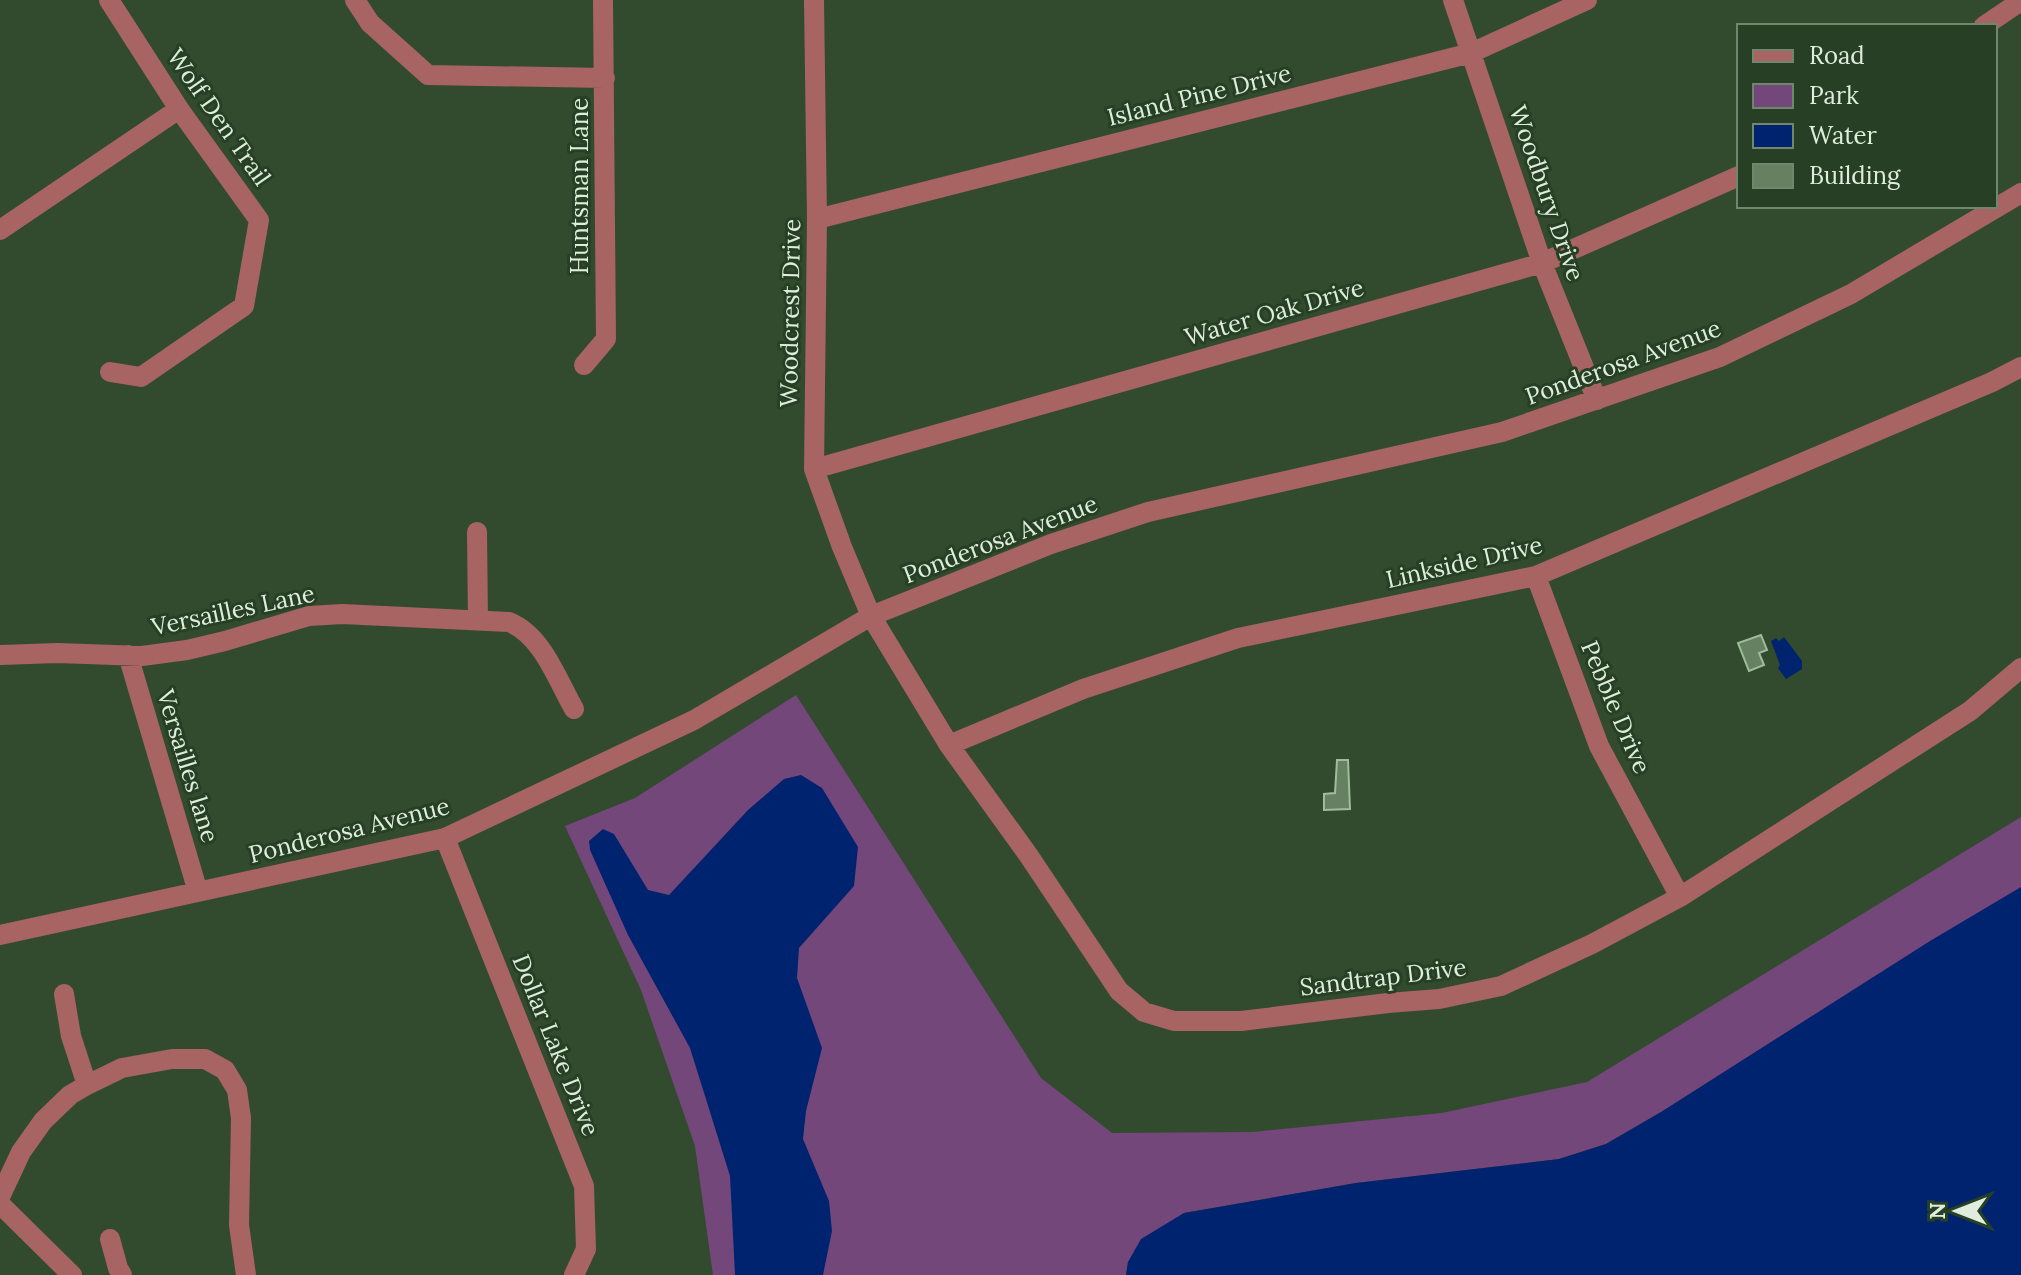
<svg xmlns="http://www.w3.org/2000/svg" width="2021" height="1275" font-family="Lora,serif">
<style>
.green{fill:#74477b}
.water{fill:#00236f}
.building{fill:#668162;stroke:#9fbc9b;stroke-width:2}
.lines{fill:none;stroke-linecap:round;stroke-linejoin:round}
.minor{stroke:#a86462;stroke-width:20}
.labels{text-anchor:middle;dominant-baseline:central;stroke-width:6;stroke-linejoin:round;paint-order:stroke}
.street-label{font-size:24px;fill:#dfeedc;stroke:#274025}
</style>
<rect width="100%" height="100%" fill="#324b2f"/>
<path class="green" d="M 796,695 L 1041,1078 L 1112,1133 L 1252,1132 L 1442,1113 L 1587,1082 L 2021,817 L 2021,1275 L 1661,1112 L 1606,1144 L 1559,1159 L 1356,1183 L 1184,1213 L 1128,1262 L 1126,1275 L 713,1275 L 695,1146 L 641,990 L 565,826 L 635,798 Z"/>
<path class="water" d="M 1784,637 L 1802,661 L 1802,669 L 1786,679 L 1778,668 L 1780,665 L 1771,641 L 1776,638 L 1779,641 Z
M 801,775 L 822,788 L 858,847 L 854,886 L 799,948 L 797,978 L 822,1048 L 806,1111 L 803,1139 L 829,1201 L 832,1231 L 823,1275 L 735,1275 L 730,1176 L 690,1048 L 628,935 L 590,850 L 589,841 L 603,829 L 614,834 L 648,890 L 669,895 L 748,810 L 784,779 Z
M 2021,887 L 2021,1275 L 1126,1275 L 1128,1262 L 1141,1239 L 1184,1213 L 1356,1183 L 1559,1159 L 1606,1144 L 1661,1112 L 1930,941 Z"/>
<path class="building" d="M 1761,635 L 1767,650 L 1759,653 L 1764,665 L 1749,671 L 1738,643 Z
M 1337,760 L 1348,760 L 1350,809 L 1324,810 L 1324,794 L 1335,793 Z"/>
<g class="lines">
<path class="minor" d="M 109,0 L 179,109 L 259,220 L 244,306 L 141,377 L 110,372
M 355,0 L 370,23 L 428,75 L 605,78
M 814,0 L 817,219 L 814,469 L 842,547 L 871,616 L 949,745 L 1029,856 L 1119,991 L 1144,1012 L 1174,1021 L 1241,1021 L 1388,1003 L 1439,999 L 1501,986 L 1592,944 L 1680,897 L 1970,711 L 2021,668
M 1453,0 L 1542,263 L 1597,400
M 1984,26 L 2021,1
M 817,219 L 1471,53 L 1587,0
M 0,230 L 179,109
M 584,365 L 606,339 L 603,0
M 814,469 L 1542,263 L 1739,176
M 477,532 L 478,621
M 1536,576 L 1599,746 L 1680,897
M 0,655 L 58,653 L 142,656 L 187,650 L 225,641 L 309,616 L 342,614 L 509,622 C 542,635 557,679 574,709
M 128,655 L 198,892
M 949,745 L 1083,689 L 1238,638 L 1536,576 L 1992,382 L 2021,367
M 445,838 L 584,1186 L 586,1249 L 574,1275
M 0,935 L 445,838 L 694,720 L 871,616 L 1051,544 L 1148,512 L 1502,432 L 1720,357 L 1851,294 L 2021,193
M 64,994 L 71,1036 L 87,1085
M 0,1197 L 21,1152 L 43,1121 L 70,1095 L 87,1085 L 122,1068 L 172,1059 L 205,1059 L 225,1070 L 237,1090 L 241,1118 L 239,1225 L 246,1275
M 0,1204 L 72,1275
M 110,1239 L 118,1268 L 122,1275"/>
</g>
<g class="labels">
<g class="street-label">
<text transform="translate(1199 95) rotate(-14)">Island Pine Drive</text>
<text transform="translate(219 117) rotate(55)">Wolf Den Trail</text>
<text transform="translate(579 186) rotate(-90)">Huntsman Lane</text>
<text transform="translate(1547 193) rotate(71)">Woodbury Drive</text>
<text transform="translate(1274 312) rotate(-16)">Water Oak Drive</text>
<text transform="translate(790 313) rotate(-89)">Woodcrest Drive</text>
<text transform="translate(1623 362) rotate(-20)">Ponderosa Avenue</text>
<text transform="translate(1000 539) rotate(-21)">Ponderosa Avenue</text>
<text transform="translate(1464 562) rotate(-13)">Linkside Drive</text>
<text transform="translate(233 610) rotate(-12)">Versailles Lane</text>
<text transform="translate(1616 707) rotate(67)">Pebble Drive</text>
<text transform="translate(188 766) rotate(73)">Versailles lane</text>
<text transform="translate(349 830) rotate(-14)">Ponderosa Avenue</text>
<text transform="translate(1383 977) rotate(-7)">Sandtrap Drive</text>
<text transform="translate(556 1045) rotate(68)">Dollar Lake Drive</text>
</g>
</g>
<rect x="1737" y="24" width="260" height="184" fill="#274025" stroke="#71866e" stroke-width="2"/>
<rect x="1753" y="50" width="40" height="12" fill="#a86462" stroke="#71866e" stroke-width="2"/>
<text x="1809" y="64" font-size="24" fill="#dfeedc">Road</text>
<rect x="1753" y="84" width="40" height="24" fill="#74477b" stroke="#71866e" stroke-width="2"/>
<text x="1809" y="104" font-size="24" fill="#dfeedc">Park</text>
<rect x="1753" y="124" width="40" height="24" fill="#00236f" stroke="#71866e" stroke-width="2"/>
<text x="1809" y="144" font-size="24" fill="#dfeedc">Water</text>
<rect x="1753" y="164" width="40" height="24" fill="#668162" stroke="#71866e" stroke-width="2"/>
<text x="1809" y="184" font-size="24" fill="#dfeedc">Building</text>
<g transform="translate(1957 1211) rotate(270)" stroke="#274025" stroke-width="6" paint-order="stroke">
<path d="M0-6L14 30L0 20L-14 30Z" fill="#dfeedc"/>
<text y="-12" font-size="22" font-weight="bold" text-anchor="middle" fill="#dfeedc">N</text>
</g>
</svg>
